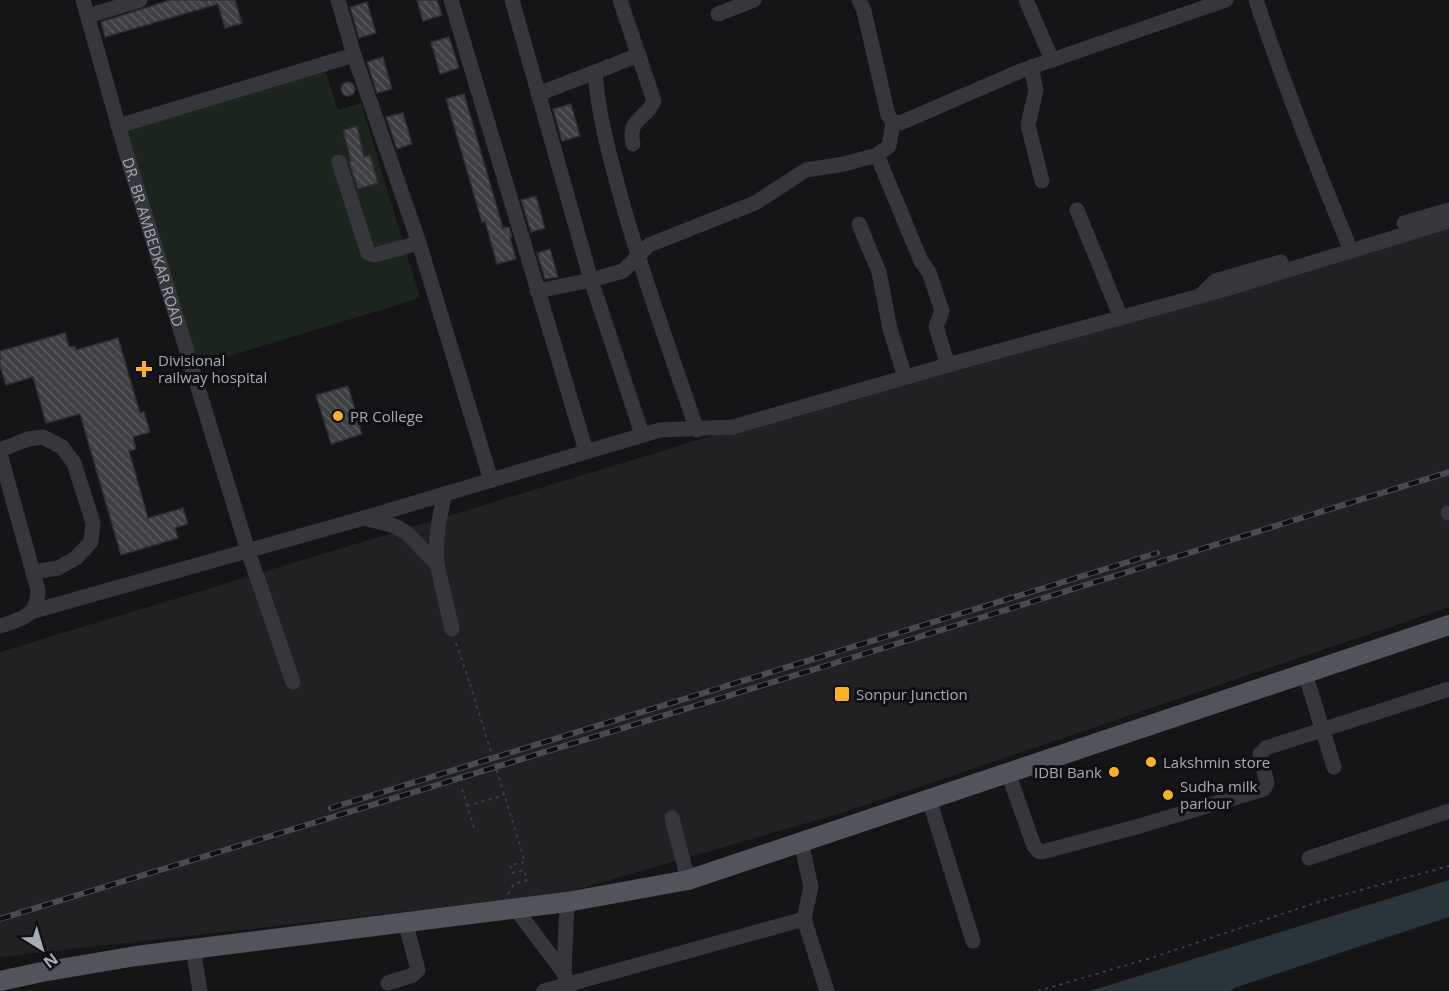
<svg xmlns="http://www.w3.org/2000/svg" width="1449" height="991" font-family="'Open Sans',sans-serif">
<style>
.built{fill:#212124}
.pitch{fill:#1c251d}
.water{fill:#2a343b}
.building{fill:url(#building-back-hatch);stroke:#2e2f33;stroke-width:1.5}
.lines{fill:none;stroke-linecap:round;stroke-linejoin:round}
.path{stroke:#3b3e43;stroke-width:2;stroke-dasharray:3 4.5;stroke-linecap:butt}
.minor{stroke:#35373c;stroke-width:15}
.major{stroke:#51545b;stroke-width:20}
.rail-casing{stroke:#484b51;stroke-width:6}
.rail{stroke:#101012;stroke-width:4;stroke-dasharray:11;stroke-linecap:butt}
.path-bridge{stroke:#3b3e43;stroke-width:2;stroke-dasharray:3 4.5;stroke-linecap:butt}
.poi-dot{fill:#fcb127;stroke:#101012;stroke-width:2}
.labels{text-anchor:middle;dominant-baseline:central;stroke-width:6;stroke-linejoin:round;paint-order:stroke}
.street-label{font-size:15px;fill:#a6abb8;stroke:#101012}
.poi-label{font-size:15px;fill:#a6abb8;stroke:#101012;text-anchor:start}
</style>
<defs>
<pattern id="building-back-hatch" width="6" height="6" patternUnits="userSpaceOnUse" patternTransform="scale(1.5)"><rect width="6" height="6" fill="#3f4044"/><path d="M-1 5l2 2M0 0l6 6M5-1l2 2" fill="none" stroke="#58595d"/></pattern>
</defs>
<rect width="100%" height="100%" fill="#151517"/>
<path class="built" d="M 1449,217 L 1449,607 L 842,813 L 561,894 L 0,957 L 0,652 L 708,437 Z"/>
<path class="pitch" d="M 325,70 L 338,110 L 361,103 L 420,298 L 197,366 L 126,131 Z"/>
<path class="water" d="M 1449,880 L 1449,917 L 1234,988 L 1231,991 L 1090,991 Z"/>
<path class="building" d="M 170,0 L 235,0 L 242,23 L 225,28 L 218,4 L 105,37 L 101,22 Z
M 417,0 L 437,0 L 442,15 L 423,21 Z
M 367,2 L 376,33 L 359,38 L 350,7 Z
M 449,37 L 459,68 L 440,74 L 431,42 Z
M 383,57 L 392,89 L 377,93 L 367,62 Z
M341 89a7 7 0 1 1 14 0a7 7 0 1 1-14 0Z
M 464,94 L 503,228 L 509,227 L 512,237 L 510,238 L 516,259 L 497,264 L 485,221 L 482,222 L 446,99 Z
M 571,104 L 580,136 L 562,141 L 553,109 Z
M 403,113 L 412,144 L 397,149 L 386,117 Z
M 357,126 L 364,157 L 370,155 L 378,183 L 358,189 L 349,162 L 351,161 L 343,130 Z
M 536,196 L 545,228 L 531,232 L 521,200 Z
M 550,249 L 558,277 L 545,279 L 537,253 Z
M 65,333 L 69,347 L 75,346 L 76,350 L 118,338 L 140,413 L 144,412 L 150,432 L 133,437 L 136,449 L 129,451 L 148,518 L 183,508 L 188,524 L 175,528 L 178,538 L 121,555 L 80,414 L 46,423 L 33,377 L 6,385 L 0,366 L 0,351 Z
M 348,386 L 362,434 L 331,444 L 316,395 Z"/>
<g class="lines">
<path class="path" d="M 456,643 L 470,684
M 462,789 L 475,831
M 467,806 L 504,795
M 508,894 L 514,884 L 527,880 L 524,870 L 512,873 L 510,865 L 525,862
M 1038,991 L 1151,958 L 1324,900 L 1449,866"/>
<g class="minor">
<path id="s1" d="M 83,0 L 125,149 L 248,551 L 293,682"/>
<path d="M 338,0 L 354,55 L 419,243 L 491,480"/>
<path d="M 451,0 L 586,451"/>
<path d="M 512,0 L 591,280 L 642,434"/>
<path d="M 620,0 L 654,101 C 646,120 627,118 633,144"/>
<path d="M 859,0 L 864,11 L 888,115 L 893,122 L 900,123 L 1023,70 L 1226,0"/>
<path d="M 1026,0 L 1052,60"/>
<path d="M 1256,0 C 1283,82 1314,161 1347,241"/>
<path d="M 718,14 L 754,0"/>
<path d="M 88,16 L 140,0"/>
<path d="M 1031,67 L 1036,90 L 1028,125 L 1042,181"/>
<path d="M 595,72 C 598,113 609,154 620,194 C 642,274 670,351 697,430"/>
<path d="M 538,94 L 639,55"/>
<path d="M 118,126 L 354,55"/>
<path d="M 877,155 L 921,261 L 929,272 L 942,311 L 936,327 L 948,365"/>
<path d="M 339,162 L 368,253 L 374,255 L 419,243"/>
<path d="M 1077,210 L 1121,318"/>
<path d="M 1404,223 L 1449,210"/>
<path d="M 859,224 L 879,272 L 890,329 L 905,377"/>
<path d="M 537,291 L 591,280 L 623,271 L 649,245 L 755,203 L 806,170 L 844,164 L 877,155 L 889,146 L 893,122"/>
<path d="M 1202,294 L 1215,281 L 1281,262"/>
<path d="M 0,450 L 28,439 L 43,437 L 62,447 L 74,463 L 93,523 L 91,542 L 76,558 L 58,568 L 33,572"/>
<path d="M 0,454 L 38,590 C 38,616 22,619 0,626"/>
<path d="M 1448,513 L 1449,513"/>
<path d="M 364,518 L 395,526 L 407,533 L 437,564 L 452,629"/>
<path d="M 437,564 C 435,538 439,518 445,494"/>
<path d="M 34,611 L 364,518 L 660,430 L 733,427 L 948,365 L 1229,288 L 1449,221"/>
<path d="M 1305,673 L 1334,767"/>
<path d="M 1008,773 L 1034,846 L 1038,851 L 1042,852 L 1136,827 L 1264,789 L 1267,783 L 1260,754 L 1266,748 L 1449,689"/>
<path d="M 929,799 L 973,941"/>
<path d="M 672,818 L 688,880"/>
<path d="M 801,842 L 811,887 L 804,919 L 827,991"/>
<path d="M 1309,858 L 1449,811"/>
<path d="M 567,902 L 564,973 L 569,991"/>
<path d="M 515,908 L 564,973"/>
<path d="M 193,949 L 200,991"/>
<path d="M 388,983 L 413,975 L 418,970 L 405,921"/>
<path d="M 544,991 L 804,919"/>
</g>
<path class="major" d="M 0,981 L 42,972 L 136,956 L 567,902 L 688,880 L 1449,625"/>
<g class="rail-casing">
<path id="rail" d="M 331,808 L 1157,553
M 0,919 L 835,663 L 1449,472"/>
</g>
<use href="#rail" class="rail"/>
<path class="path-bridge" d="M 470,684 L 525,862"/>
</g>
<g class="poi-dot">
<path d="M141 360h6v6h6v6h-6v6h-6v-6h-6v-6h6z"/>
<circle cx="338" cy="416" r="6"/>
<rect x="834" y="686" width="16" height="16" rx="3"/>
<circle cx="1151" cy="762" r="6"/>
<circle cx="1114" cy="772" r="6"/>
<circle cx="1168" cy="795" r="6"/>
</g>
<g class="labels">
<g class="street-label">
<text stroke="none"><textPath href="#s1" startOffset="252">DR. BR AMBEDKAR ROAD</textPath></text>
</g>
<g class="poi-label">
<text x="158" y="360">Divisional<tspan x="158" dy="17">railway hospital</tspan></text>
<text x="350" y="416">PR College</text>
<text x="856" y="694">Sonpur Junction</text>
<text x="1163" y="762">Lakshmin store</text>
<text x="1102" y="772" text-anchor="end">IDBI Bank</text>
<text x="1180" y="786">Sudha milk<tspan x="1180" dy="17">parlour</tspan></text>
</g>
</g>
<g transform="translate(42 949) rotate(143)" stroke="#101012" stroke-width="4.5" paint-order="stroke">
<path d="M0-4.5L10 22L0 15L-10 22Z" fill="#a6abb8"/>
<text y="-9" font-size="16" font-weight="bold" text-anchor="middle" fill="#a6abb8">N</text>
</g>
</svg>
